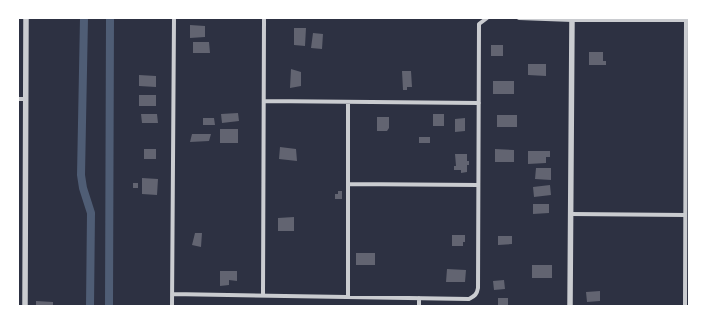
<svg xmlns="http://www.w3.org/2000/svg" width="707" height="324" font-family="Barlow,sans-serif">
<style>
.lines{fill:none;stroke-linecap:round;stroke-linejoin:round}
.canal{stroke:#4f5d75;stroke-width:8}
.building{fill:#626471}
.minor{stroke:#caccd0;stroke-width:4}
.tertiary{stroke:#caccd0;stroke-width:5.5}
</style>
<rect width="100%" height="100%" fill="#2d3142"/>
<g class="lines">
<path class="canal" d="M 84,18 L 81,175 L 83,188 L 91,213 L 90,306
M 109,306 L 110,18"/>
</g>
<path class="building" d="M 190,25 L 205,26 L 205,37 L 190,38 Z
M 294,28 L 306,28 L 305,46 L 294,45 Z
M 313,33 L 323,34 L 322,49 L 311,48 Z
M 193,42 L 209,42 L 210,53 L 193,53 Z
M 491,45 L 503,45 L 503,56 L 491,56 Z
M 589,52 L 603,52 L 603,61 L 606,61 L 606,65 L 589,65 Z
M 528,64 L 546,64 L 546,76 L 528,75 Z
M 291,69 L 301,72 L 301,86 L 290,88 Z
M 402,71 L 411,71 L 412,87 L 407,87 L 407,90 L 403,90 Z
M 139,75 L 156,76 L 156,87 L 139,86 Z
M 493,81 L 514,81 L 514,94 L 493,94 Z
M 139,95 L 156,95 L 156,106 L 139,106 Z
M 238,113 L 239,121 L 222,123 L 221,114 Z
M 141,114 L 157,114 L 158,123 L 142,123 Z
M 433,114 L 444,114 L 444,126 L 433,126 Z
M 497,115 L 517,115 L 517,127 L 497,127 Z
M 377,117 L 389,117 L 389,128 L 387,131 L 377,131 Z
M 203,118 L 214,118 L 215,125 L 203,125 Z
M 465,118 L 465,131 L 455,132 L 455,119 Z
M 220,129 L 238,129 L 238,143 L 220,143 Z
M 192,134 L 211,134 L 209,141 L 190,142 Z
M 419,137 L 430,137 L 430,143 L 419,143 Z
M 280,147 L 296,149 L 297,161 L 279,159 Z
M 144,149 L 156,149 L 156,159 L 144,159 Z
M 495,149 L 514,150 L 514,162 L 495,162 Z
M 528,151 L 550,151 L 550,157 L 546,157 L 546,163 L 528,164 Z
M 455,154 L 467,154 L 467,161 L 469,161 L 469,165 L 467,165 L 467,172 L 461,173 L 461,170 L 454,170 L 454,166 L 456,166 Z
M 536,168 L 551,168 L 551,180 L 535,179 Z
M 142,178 L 158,179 L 157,195 L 142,194 Z
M 133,183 L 138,183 L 138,188 L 133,188 Z
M 550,185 L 551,195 L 534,197 L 533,187 Z
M 338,191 L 342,191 L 342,199 L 335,199 L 335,194 L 338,194 Z
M 533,204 L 549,204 L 549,213 L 533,214 Z
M 294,217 L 294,231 L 278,231 L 278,218 Z
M 195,233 L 202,233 L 201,247 L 192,245 Z
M 452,235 L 465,235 L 465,242 L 463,242 L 463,246 L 452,246 Z
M 498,236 L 512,236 L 512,244 L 498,245 Z
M 356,253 L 375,253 L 375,265 L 356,265 Z
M 532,265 L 552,265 L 552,278 L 532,278 Z
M 447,269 L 466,270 L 465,282 L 446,282 Z
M 220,271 L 237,271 L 237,281 L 229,280 L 229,285 L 220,286 Z
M 504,280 L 505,289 L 494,290 L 493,281 Z
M 600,291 L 600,301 L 587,302 L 586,292 Z
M 498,298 L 508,298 L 508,306 L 498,306 Z
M 36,301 L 53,302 L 53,306 L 36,306 Z"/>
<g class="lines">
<path class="minor" d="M 519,18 L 572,20 L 689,20
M 18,99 L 25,99
M 264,101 L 479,103
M 348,102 L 348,297
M 348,184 L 478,185
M 571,214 L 685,215
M 172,294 L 469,299 C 475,296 477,294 478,288 L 479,24 L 487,18
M 263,295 L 264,18
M 172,306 L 174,18
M 419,306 L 419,298
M 685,306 L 686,20"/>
<path class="tertiary" d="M 25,306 L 26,18
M 570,306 L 572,18"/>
</g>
<rect width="707" height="324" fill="none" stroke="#ffffff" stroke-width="38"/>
</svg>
